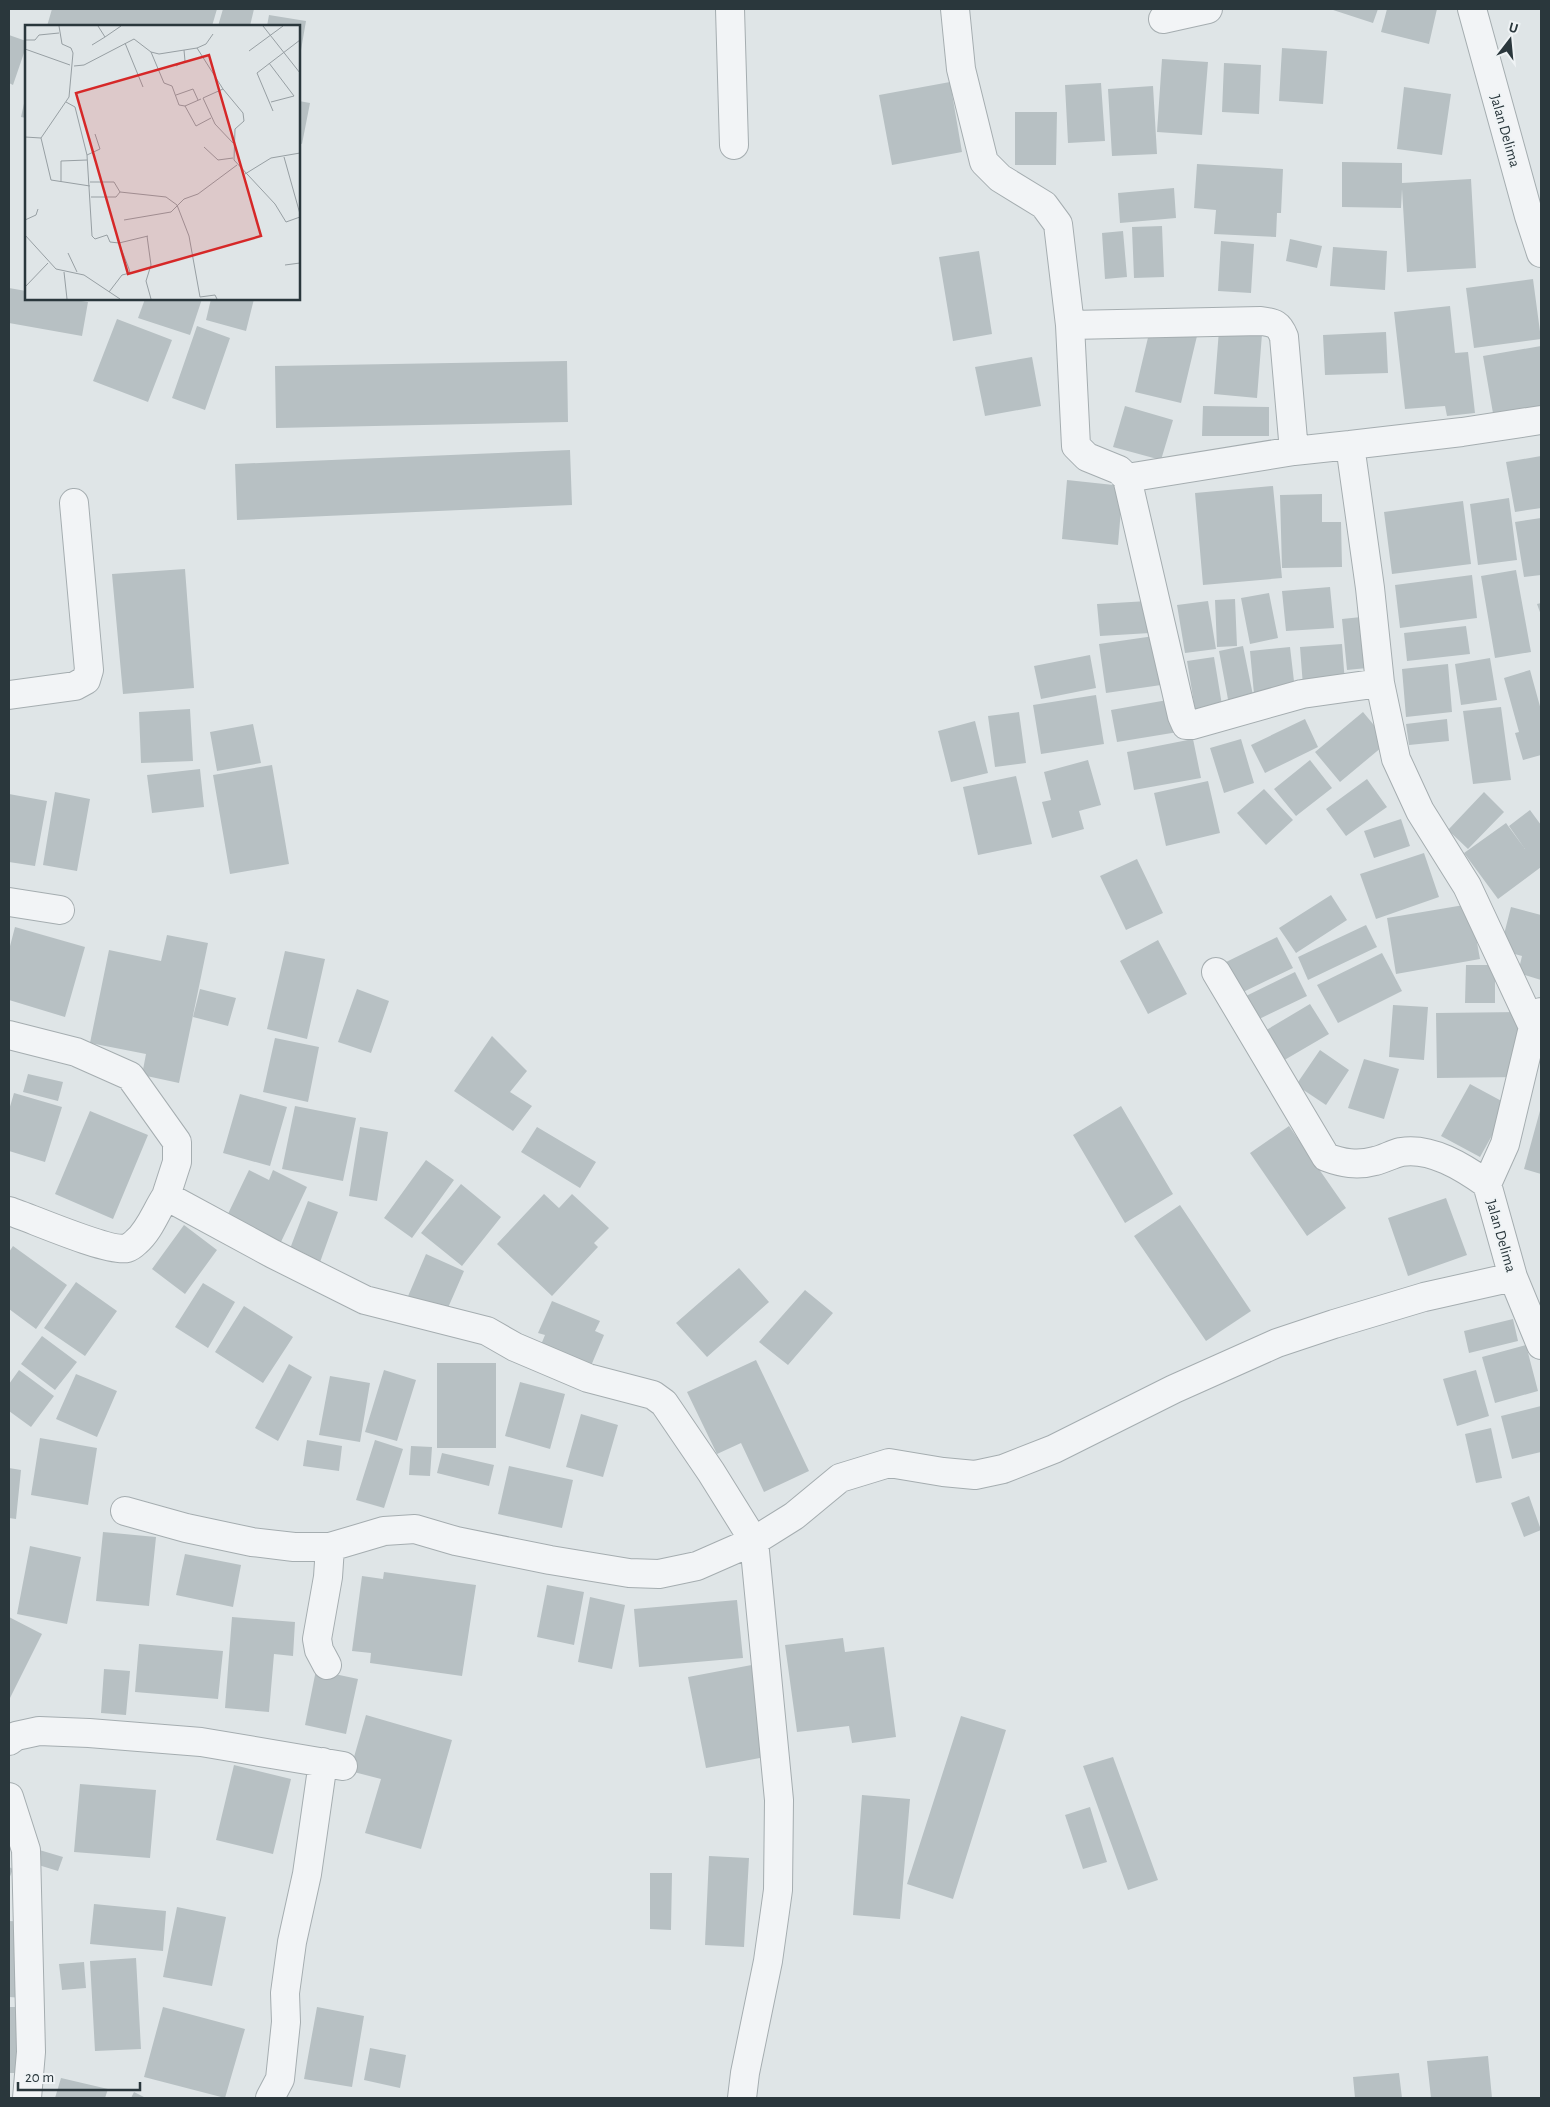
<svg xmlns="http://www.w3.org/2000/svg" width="1550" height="2107" font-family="'Alegreya Sans',sans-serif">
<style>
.building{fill:#b7c0c3}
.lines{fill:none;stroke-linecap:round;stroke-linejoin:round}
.street-casing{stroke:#a5adb0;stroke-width:30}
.street{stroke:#f2f4f6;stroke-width:28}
.labels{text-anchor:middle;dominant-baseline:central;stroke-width:4;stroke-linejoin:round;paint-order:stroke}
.street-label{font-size:15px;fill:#2a373c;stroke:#eff3f5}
.inset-road{fill:none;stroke:#979fa3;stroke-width:1}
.view{fill:#d62828;fill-opacity:0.15;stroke:#d62828;stroke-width:2.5}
.inset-edge{fill:none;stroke:#2a373c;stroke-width:2.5}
</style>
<rect width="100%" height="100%" fill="#dfe5e7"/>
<path class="building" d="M 52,9 L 217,9 L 212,26 L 47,26 Z
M 223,9 L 254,9 L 250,26 L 218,26 Z
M 1330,9 L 1378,9 L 1373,23 Z
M 1387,9 L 1437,9 L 1429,44 L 1381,32 Z
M 269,15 L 306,21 L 300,56 L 299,26 L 267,26 Z
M 9,35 L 26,41 L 26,47 L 13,85 L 9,83 Z
M 1282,48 L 1327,51 L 1323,104 L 1279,101 Z
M 1162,59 L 1208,62 L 1202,135 L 1157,132 Z
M 1224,63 L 1261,65 L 1259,114 L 1222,112 Z
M 950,82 L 962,152 L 892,165 L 879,95 Z
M 1101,83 L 1105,141 L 1068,143 L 1065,85 Z
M 1153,86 L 1157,154 L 1112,156 L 1108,89 Z
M 1404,87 L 1451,94 L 1442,155 L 1397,149 Z
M 25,99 L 26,99 L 26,118 L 21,117 Z
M 299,101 L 310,103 L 302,144 L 299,143 Z
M 1015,112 L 1057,112 L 1056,165 L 1015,165 Z
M 1342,162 L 1402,163 L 1402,183 L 1471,179 L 1476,268 L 1407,272 L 1402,189 L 1401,208 L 1342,207 Z
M 1197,164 L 1283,169 L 1281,213 L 1277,213 L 1276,237 L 1214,234 L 1216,210 L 1194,208 Z
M 1174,188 L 1176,218 L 1120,223 L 1118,193 Z
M 1162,226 L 1164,277 L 1134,278 L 1132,227 Z
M 1123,231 L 1127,277 L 1105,279 L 1102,233 Z
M 1290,239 L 1322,246 L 1317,268 L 1286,261 Z
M 1221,241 L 1254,244 L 1251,293 L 1218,291 Z
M 1333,247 L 1387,251 L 1385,290 L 1330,286 Z
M 979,251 L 992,334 L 953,341 L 939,257 Z
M 1533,279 L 1541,339 L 1474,348 L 1466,288 Z
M 9,288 L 26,291 L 26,299 L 68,299 L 88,302 L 82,336 L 9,323 Z
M 145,299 L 202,299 L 190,335 L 138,318 Z
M 211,299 L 254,299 L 246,331 L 206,320 Z
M 1450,306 L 1455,353 L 1468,352 L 1475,413 L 1447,416 L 1445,406 L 1405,409 L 1394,312 Z
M 117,319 L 172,340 L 148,402 L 93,381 Z
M 1151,325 L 1197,336 L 1181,403 L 1135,392 Z
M 197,326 L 230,338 L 205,410 L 172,398 Z
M 1219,330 L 1262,334 L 1257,398 L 1214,394 Z
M 1386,332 L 1388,373 L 1325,375 L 1323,335 Z
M 1541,346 L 1541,412 L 1494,419 L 1483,356 Z
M 1032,357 L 1041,406 L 985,416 L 975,367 Z
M 567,361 L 568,422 L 276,428 L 275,366 Z
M 1125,406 L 1173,420 L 1161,460 L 1113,447 Z
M 1203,406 L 1269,407 L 1269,436 L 1202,436 Z
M 570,450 L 572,505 L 237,520 L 235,464 Z
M 1541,456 L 1541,508 L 1515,512 L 1506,462 Z
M 1067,480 L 1123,486 L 1118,545 L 1062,539 Z
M 1273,486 L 1282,578 L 1203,585 L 1195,493 Z
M 1322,494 L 1322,522 L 1341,522 L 1342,567 L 1282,568 L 1280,495 Z
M 1509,498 L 1517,560 L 1478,565 L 1470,504 Z
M 1463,501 L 1471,564 L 1392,574 L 1384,512 Z
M 1541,518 L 1541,575 L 1524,577 L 1515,522 Z
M 185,569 L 194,688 L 123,694 L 112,574 Z
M 1516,570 L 1531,652 L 1495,658 L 1481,576 Z
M 1472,575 L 1477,618 L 1400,628 L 1395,585 Z
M 1330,587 L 1334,628 L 1286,631 L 1282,591 Z
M 1269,593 L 1278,638 L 1250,644 L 1241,598 Z
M 1235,599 L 1237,646 L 1217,647 L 1215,600 Z
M 1148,601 L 1150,633 L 1100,636 L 1097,604 Z
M 1208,601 L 1216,649 L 1185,653 L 1177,605 Z
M 1541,603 L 1541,615 L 1537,604 Z
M 1371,616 L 1377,667 L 1347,670 L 1342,619 Z
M 1466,626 L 1470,654 L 1407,661 L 1404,633 Z
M 1161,635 L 1168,684 L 1106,693 L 1099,644 Z
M 1342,644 L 1345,683 L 1303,686 L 1300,647 Z
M 1243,646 L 1255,705 L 1230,710 L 1219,651 Z
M 1290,647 L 1295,690 L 1254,694 L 1250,651 Z
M 1090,655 L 1096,688 L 1041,699 L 1034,666 Z
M 1214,657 L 1223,711 L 1196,715 L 1187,661 Z
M 1490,658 L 1497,700 L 1461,705 L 1455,664 Z
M 1448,664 L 1452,712 L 1406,717 L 1402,669 Z
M 1530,670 L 1541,710 L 1541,755 L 1523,760 L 1515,733 L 1519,732 L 1504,678 Z
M 1096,695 L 1104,744 L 1041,754 L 1033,705 Z
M 1173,699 L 1178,732 L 1117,742 L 1111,710 Z
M 1501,707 L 1511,780 L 1473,784 L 1463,711 Z
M 190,709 L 193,761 L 141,763 L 139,712 Z
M 1019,712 L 1026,763 L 995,767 L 988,716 Z
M 1363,712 L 1388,742 L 1340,782 L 1315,752 Z
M 1305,719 L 1318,747 L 1265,773 L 1251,745 Z
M 1447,719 L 1449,741 L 1409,745 L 1406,724 Z
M 975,721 L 988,773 L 951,782 L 938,731 Z
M 253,724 L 261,763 L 217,771 L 210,732 Z
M 1193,739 L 1201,778 L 1134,790 L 1127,752 Z
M 1241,739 L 1254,783 L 1224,793 L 1210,748 Z
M 1088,760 L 1101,805 L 1079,811 L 1084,829 L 1052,838 L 1042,802 L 1051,800 L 1044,772 Z
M 1310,760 L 1332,788 L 1296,816 L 1274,789 Z
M 272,765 L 289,864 L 230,874 L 213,775 Z
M 200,769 L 204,807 L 152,813 L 147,775 Z
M 1016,776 L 1032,844 L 978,855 L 963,787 Z
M 1367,779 L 1387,807 L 1346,836 L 1326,809 Z
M 1208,781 L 1220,833 L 1166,846 L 1154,793 Z
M 1264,789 L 1293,820 L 1266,845 L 1237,813 Z
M 55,792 L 90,799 L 77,871 L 43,865 Z
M 1484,792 L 1504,812 L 1468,849 L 1448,830 Z
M 9,794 L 47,801 L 35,866 L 9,862 Z
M 1530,810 L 1541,825 L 1541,867 L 1498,899 L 1464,853 L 1506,823 L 1525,849 L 1509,826 Z
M 1401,819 L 1410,846 L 1374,858 L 1364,831 Z
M 1424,853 L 1439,897 L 1376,919 L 1360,874 Z
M 1137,859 L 1163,913 L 1126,930 L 1100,876 Z
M 1331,895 L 1347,920 L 1296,953 L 1279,928 Z
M 1470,904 L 1480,959 L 1396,974 L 1387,918 Z
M 1511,907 L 1541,915 L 1541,980 L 1518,973 L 1522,956 L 1500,950 Z
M 1366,925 L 1377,947 L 1308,980 L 1298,957 Z
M 15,927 L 85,947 L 65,1017 L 9,1000 L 9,950 Z
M 167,935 L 208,943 L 179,1083 L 142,1075 L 146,1054 L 90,1043 L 109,950 L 161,961 Z
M 1277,937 L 1293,968 L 1239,994 L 1224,963 Z
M 1158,940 L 1187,994 L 1148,1014 L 1120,961 Z
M 285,951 L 325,959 L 307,1039 L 267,1029 Z
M 1382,953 L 1402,991 L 1338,1023 L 1317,985 Z
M 1466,965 L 1495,965 L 1495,1003 L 1465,1003 Z
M 1295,972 L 1307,996 L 1255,1021 L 1244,997 Z
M 200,989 L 236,998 L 228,1026 L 193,1017 Z
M 357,989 L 389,1001 L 371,1053 L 338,1042 Z
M 1310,1004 L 1329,1034 L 1281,1062 L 1263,1032 Z
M 1393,1005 L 1428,1007 L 1424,1060 L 1389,1057 Z
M 1520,1012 L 1521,1077 L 1437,1078 L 1436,1013 Z
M 492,1036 L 527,1071 L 510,1092 L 532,1106 L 513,1131 L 454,1091 Z
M 275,1038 L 319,1047 L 308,1102 L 263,1092 Z
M 1320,1050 L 1349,1070 L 1326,1105 L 1296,1085 Z
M 1364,1059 L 1399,1069 L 1384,1119 L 1348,1108 Z
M 28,1074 L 63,1082 L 58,1101 L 23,1092 Z
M 1470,1084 L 1509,1105 L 1480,1157 L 1441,1136 Z
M 14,1093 L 62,1107 L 45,1162 L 9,1151 L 9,1110 Z
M 240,1094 L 287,1107 L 270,1166 L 223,1153 Z
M 295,1106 L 356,1118 L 343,1181 L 282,1169 Z
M 1121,1106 L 1173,1194 L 1125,1223 L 1073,1135 Z
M 1541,1107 L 1541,1174 L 1524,1169 Z
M 90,1111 L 148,1135 L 113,1219 L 55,1194 Z
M 1289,1126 L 1346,1208 L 1307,1236 L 1250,1153 Z
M 360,1127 L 388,1132 L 377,1201 L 349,1196 Z
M 537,1127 L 596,1162 L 580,1188 L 521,1152 Z
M 426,1160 L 454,1180 L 412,1238 L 384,1218 Z
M 249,1170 L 269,1180 L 273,1170 L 307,1187 L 280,1244 L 226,1218 Z
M 461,1184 L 501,1217 L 462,1266 L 421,1233 Z
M 544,1194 L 559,1208 L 572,1194 L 609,1228 L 594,1243 L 598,1247 L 552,1296 L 497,1244 Z
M 1446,1198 L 1467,1255 L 1408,1276 L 1388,1218 Z
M 308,1201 L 338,1212 L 319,1265 L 288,1254 Z
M 1180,1205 L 1251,1311 L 1206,1341 L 1134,1236 Z
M 184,1225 L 217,1250 L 185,1294 L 152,1269 Z
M 13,1246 L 67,1285 L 36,1329 L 9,1309 L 9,1252 Z
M 426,1254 L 464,1271 L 444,1317 L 406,1301 Z
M 739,1268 L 769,1302 L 707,1357 L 676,1323 Z
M 76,1282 L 117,1311 L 85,1356 L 44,1328 Z
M 203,1283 L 235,1302 L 208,1348 L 175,1327 Z
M 805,1290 L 833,1313 L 788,1365 L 759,1342 Z
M 552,1301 L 600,1321 L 595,1331 L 604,1335 L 588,1373 L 538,1352 L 545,1335 L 538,1333 Z
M 244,1306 L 293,1337 L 263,1383 L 215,1352 Z
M 1513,1319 L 1518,1341 L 1469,1353 L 1464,1331 Z
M 42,1336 L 77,1362 L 55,1390 L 21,1364 Z
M 1526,1345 L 1538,1391 L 1495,1403 L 1482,1357 Z
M 756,1360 L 809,1471 L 764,1492 L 741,1443 L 717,1454 L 687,1392 Z
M 437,1363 L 496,1363 L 496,1448 L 437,1448 Z
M 289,1364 L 312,1377 L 278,1441 L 255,1428 Z
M 19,1370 L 54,1396 L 31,1427 L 9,1411 L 9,1384 Z
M 384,1370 L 416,1380 L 397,1441 L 365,1432 Z
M 1476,1370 L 1489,1416 L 1457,1426 L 1443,1379 Z
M 76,1374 L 117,1391 L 97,1437 L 56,1419 Z
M 330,1376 L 370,1383 L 360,1442 L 319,1435 Z
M 520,1382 L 565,1394 L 550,1449 L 505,1436 Z
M 1541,1406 L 1541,1452 L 1512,1459 L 1501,1416 Z
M 581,1414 L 618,1425 L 603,1477 L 566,1467 Z
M 1491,1428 L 1502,1478 L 1476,1483 L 1465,1434 Z
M 40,1438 L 97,1448 L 88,1505 L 31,1495 Z
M 307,1440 L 342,1446 L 339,1471 L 303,1466 Z
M 375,1440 L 403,1449 L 384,1508 L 356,1500 Z
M 411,1446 L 432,1447 L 430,1476 L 409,1475 Z
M 442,1453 L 494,1465 L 489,1486 L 437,1473 Z
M 509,1466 L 573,1480 L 562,1528 L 498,1514 Z
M 9,1468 L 21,1470 L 16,1519 L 9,1518 Z
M 1529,1496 L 1541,1530 L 1524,1537 L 1511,1503 Z
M 103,1532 L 156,1537 L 149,1606 L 96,1601 Z
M 30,1546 L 81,1557 L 67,1624 L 17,1614 Z
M 185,1554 L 241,1565 L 233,1607 L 176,1595 Z
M 384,1572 L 476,1585 L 462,1676 L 370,1663 L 371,1653 L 352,1651 L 362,1576 L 383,1579 Z
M 547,1585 L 584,1592 L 574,1645 L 537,1637 Z
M 590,1597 L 625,1605 L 612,1669 L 578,1662 Z
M 737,1600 L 743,1658 L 639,1667 L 634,1609 Z
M 9,1617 L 42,1634 L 9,1700 Z
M 232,1617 L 295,1622 L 293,1656 L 274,1654 L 269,1712 L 225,1708 Z
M 843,1638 L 845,1652 L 884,1647 L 896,1737 L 852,1743 L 849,1726 L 797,1732 L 785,1645 Z
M 139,1644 L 223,1651 L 218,1699 L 135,1692 Z
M 757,1664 L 764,1702 L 755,1703 L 765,1757 L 706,1768 L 688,1677 Z
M 104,1669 L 130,1671 L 126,1715 L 101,1713 Z
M 316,1670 L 358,1679 L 346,1734 L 305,1725 Z
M 366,1715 L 452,1740 L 421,1849 L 365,1833 L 381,1779 L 350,1771 Z
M 961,1716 L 1006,1730 L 953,1899 L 907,1884 Z
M 1113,1757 L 1158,1880 L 1128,1890 L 1083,1766 Z
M 234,1765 L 291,1779 L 273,1854 L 216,1840 Z
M 80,1784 L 156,1790 L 150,1858 L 74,1852 Z
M 862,1795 L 910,1799 L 900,1919 L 853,1915 Z
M 1090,1807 L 1107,1862 L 1083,1869 L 1065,1815 Z
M 36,1849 L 63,1857 L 58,1871 L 32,1863 Z
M 709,1856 L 749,1858 L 744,1947 L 705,1945 Z
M 9,1867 L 13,1869 L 9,1879 Z
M 650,1873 L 672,1873 L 671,1930 L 650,1929 Z
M 94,1904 L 166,1911 L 163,1951 L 90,1944 Z
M 177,1907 L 226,1917 L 212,1986 L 163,1977 Z
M 9,1921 L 27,1922 L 24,1998 L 9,1997 Z
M 136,1958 L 141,2049 L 95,2051 L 90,1961 Z
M 84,1962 L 86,1988 L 62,1990 L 59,1964 Z
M 9,2007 L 26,2007 L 26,2073 L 9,2073 Z
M 163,2007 L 245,2029 L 225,2098 L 144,2077 Z
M 317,2007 L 364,2016 L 352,2087 L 304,2079 Z
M 370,2048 L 406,2055 L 400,2088 L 364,2080 Z
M 1488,2056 L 1492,2098 L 1431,2098 L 1427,2061 Z
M 1399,2073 L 1402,2098 L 1355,2098 L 1353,2077 Z
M 61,2078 L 108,2089 L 105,2098 L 55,2098 Z
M 134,2092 L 146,2098 L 131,2098 Z"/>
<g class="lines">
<g class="street-casing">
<path id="street" d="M 730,9 L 734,145
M 955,9 L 961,69 L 984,162 L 1000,178 L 1044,205 L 1058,224 L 1070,325 L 1076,446 L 1087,457 L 1119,470 L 1127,478 L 1182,716 L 1186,725 L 1192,725 L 1302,694 L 1380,683
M 1472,9 L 1529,216 L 1541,253
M 1163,19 L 1208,9
M 1070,325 L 1261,321 C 1275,323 1279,324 1284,337 L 1294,451
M 1127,478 L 1294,451 L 1350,445
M 9,695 L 75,686 L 86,680 L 89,670 L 74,503
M 9,902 L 60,910
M 1216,972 L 1326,1157 C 1342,1163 1357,1166 1375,1161 C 1384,1159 1392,1154 1401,1152 C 1431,1147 1463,1167 1487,1184
M 1541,1012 L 1533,1027 L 1505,1144 L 1487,1184 L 1513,1277 L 1541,1345
M 1533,1027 L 1467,886 L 1420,811 L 1396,759 L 1380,683 L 1370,588 L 1350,445 L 1462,432 L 1541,420
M 9,1035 L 76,1052 L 130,1076 L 177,1142 L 177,1162 L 166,1196 L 273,1254 L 365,1300 L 487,1331 L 515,1347 L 588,1378 L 653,1395 L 664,1403 L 711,1472 L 754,1541 L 779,1800 L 778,1890 L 768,1961 L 745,2073 L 742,2098
M 9,1211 C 31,1218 109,1253 127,1248 C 130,1247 134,1244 136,1242 C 150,1230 156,1211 166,1196
M 125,1511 L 186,1528 L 252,1542 L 294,1547 L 330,1547 L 384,1531 L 415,1529 L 456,1541 L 550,1560 L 629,1573 L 659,1574 L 697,1566 L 754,1541 L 794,1516 L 840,1478 L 889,1463 L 943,1472 L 975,1475 L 1003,1469 L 1054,1449 L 1174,1389 L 1277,1343 L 1334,1324 L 1424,1297 L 1513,1277
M 327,1665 L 319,1650 L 317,1639 L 328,1577 L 330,1547
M 9,1741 L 16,1736 L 39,1731 L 89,1733 L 201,1742 L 343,1766
M 9,1797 L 26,1850 L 31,2052 L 27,2098
M 270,2098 L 280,2079 L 286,2022 L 285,1993 L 292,1942 L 307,1874 L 323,1762"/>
</g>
<use href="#street" class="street"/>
</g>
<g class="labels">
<g class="street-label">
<text transform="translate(1505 131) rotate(74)">Jalan Delima</text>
<text transform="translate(1501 1236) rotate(74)">Jalan Delima</text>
</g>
</g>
<g transform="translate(25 25)">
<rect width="275" height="275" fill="#dfe5e7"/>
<path class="inset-road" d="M 73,1 L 80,12 L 96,1M 238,1 L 275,48M 0,15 L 10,15 L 14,10 L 34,8M 100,18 L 118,62M 67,20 L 80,12M 172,23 L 181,19 L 188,9M 0,24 L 45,40M 224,26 L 258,1M 126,27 L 139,58 L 147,61 L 154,80 L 160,81 L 171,101 L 186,93M 244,38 L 269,71 L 246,77M 49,41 L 59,40 L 109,14 L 126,27 L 134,29 L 172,23 L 198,64 L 218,88 L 219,96 L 210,104 L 209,135 L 250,179 L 261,197 L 275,192M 151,41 L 160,36 L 159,25M 198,64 L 178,73 L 190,99 L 208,118M 151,70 L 168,64 L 173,75M 41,77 L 50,82 L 62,130 L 67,211 L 70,214 L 82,210 L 85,217 L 94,218 L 104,244 L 105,248 L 97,250 L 84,267M 160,81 L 176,74M 248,86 L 232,48 L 275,15M 0,112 L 16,113 L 44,72 L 48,28 L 46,23 L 37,19 L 34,1M 16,113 L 26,155 L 65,161M 179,122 L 193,135 L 208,133M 62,130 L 75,124 L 70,109M 259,132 L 275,189M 220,149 L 246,133 L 275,128M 36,157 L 36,136 L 62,135M 65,157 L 89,157 L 95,167 L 141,172 L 152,180 L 164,211 L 175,272 L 190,270 L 192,274M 66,172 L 91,172 L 95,167M 0,195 L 11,190 L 13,184M 99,195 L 146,187 L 159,174 L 173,169 L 212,140M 0,210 L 31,244 L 59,250 L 95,274M 122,211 L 126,240 L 121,256 L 126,274M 94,218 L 123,211M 43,228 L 52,247M 260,240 L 275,238M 39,247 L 42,274M 0,262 L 23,238"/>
<path class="view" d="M 184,30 L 236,211 L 103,249 L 51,68 Z"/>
<rect width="275" height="275" class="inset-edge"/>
</g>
<rect width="1550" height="2107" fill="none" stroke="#2a373c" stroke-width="20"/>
<g transform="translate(1510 40) rotate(16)" stroke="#eff3f5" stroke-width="4" paint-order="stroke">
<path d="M0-4L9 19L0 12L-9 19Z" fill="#2a373c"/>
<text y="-8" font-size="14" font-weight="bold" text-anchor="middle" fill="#2a373c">U</text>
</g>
<path d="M18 2082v8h122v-8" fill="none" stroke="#2a373c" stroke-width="2.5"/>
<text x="25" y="2082" font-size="15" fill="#2a373c" stroke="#eff3f5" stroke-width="4" paint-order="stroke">20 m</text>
</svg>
